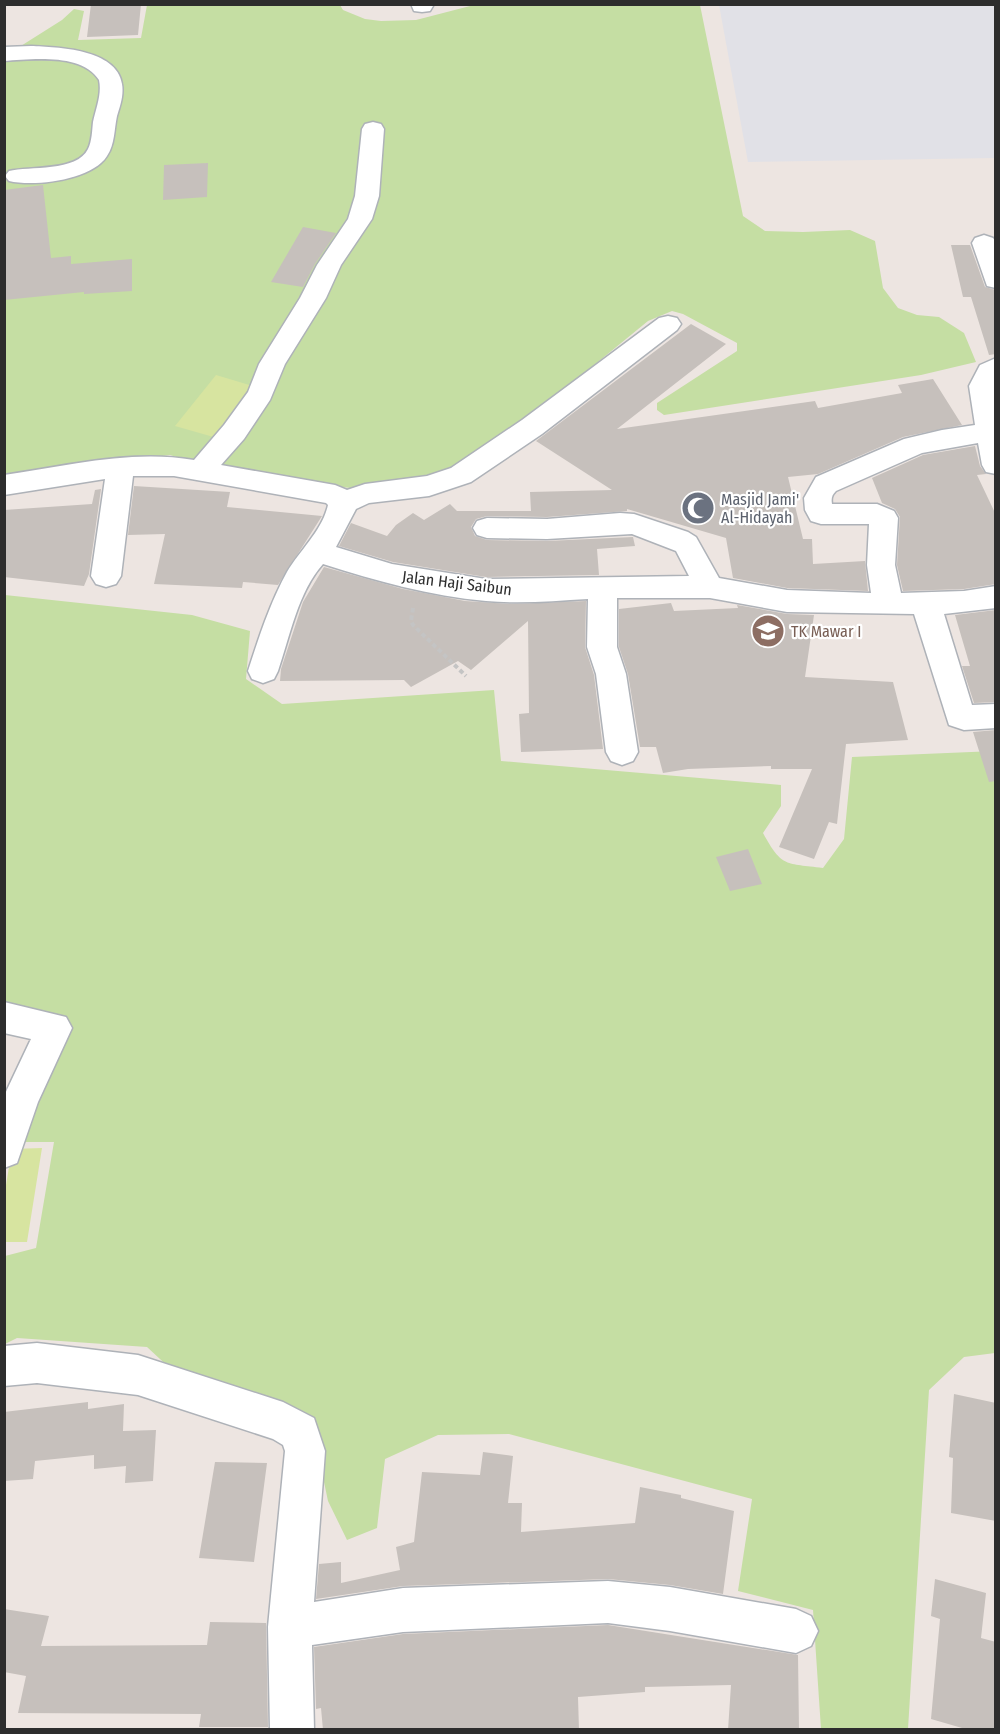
<svg xmlns="http://www.w3.org/2000/svg" width="1000" height="1734" font-family="'Fira Sans Condensed',sans-serif">
<style>
.industrial{fill:#e1e1e7}
.green{fill:#c5dea3}
.pitch{fill:#d7e4a0}
.building{fill:#c6c0bc}
.lines{fill:none;stroke-linecap:round;stroke-linejoin:round}
.minor-casing{stroke:#aeb2b8;stroke-width:3}
.path{stroke:#c4c4c4;stroke-width:4;stroke-dasharray:4.5 3;stroke-linecap:butt}
.minor{fill:#fff;fill-rule:evenodd}
.labels{text-anchor:middle;dominant-baseline:central;stroke-width:4.5;stroke-linejoin:round;paint-order:stroke}
.worship-label{font-size:16px;fill:#5b616d;stroke:#fff;text-anchor:start}
.street-label{font-size:16px;fill:#2d2d2d;stroke:#fff}
.education-label{font-size:16px;fill:#785e54;stroke:#fff;text-anchor:start}
</style>
<rect width="100%" height="100%" fill="#ede5e1"/>
<path class="industrial" d="M 719,5 L 995,5 L 995,158 L 748,162 Z"/>
<path class="green" d="M 147,5 L 340,5 L 343,10 L 365,19 L 381,21 L 416,20 L 474,5 L 700,5 L 743,216 L 765,231 L 803,232 L 850,230 L 875,241 L 883,288 L 898,308 L 917,315 L 939,317 L 964,333 L 976,362 L 921,375 L 664,415 L 657,410 L 657,403 L 737,351 L 737,343 L 683,314 L 672,311 L 648,321 L 462,473 L 350,488 L 215,469 L 170,455 L 5,477 L 5,56 L 62,20 L 74,9 L 84,11 L 78,40 L 141,38 Z
M 5,595 L 192,615 L 250,631 L 246,679 L 282,704 L 494,690 L 501,761 L 781,785 L 781,806 L 763,833 C 782,868 786,863 823,868 L 844,839 L 852,757 L 995,751 L 995,1353 L 964,1357 L 929,1390 L 908,1729 L 821,1729 L 813,1610 L 738,1591 L 752,1499 L 509,1434 L 438,1435 L 385,1459 L 377,1528 L 347,1540 L 328,1501 L 316,1444 L 187,1384 L 147,1347 L 17,1338 L 5,1344 L 5,1256 L 36,1248 L 54,1142 L 17,1142 L 58,1028 L 5,1015 Z"/>
<path class="pitch" d="M 216,375 L 256,387 L 217,438 L 175,426 Z
M 42,1148 L 27,1242 L 5,1242 L 5,1191 L 12,1149 Z"/>
<path class="building" d="M 91,4 L 141,4 L 138,35 L 87,37 Z
M 208,163 L 207,197 L 163,200 L 164,165 Z
M 43,185 L 51,258 L 71,256 L 71,264 L 132,259 L 132,291 L 84,294 L 84,292 L 4,300 L 4,190 Z
M 303,227 L 336,233 L 315,264 L 303,287 L 271,282 Z
M 951,245 L 970,245 L 985,287 L 996,290 L 996,354 L 989,355 L 971,297 L 963,297 Z
M 691,324 L 726,344 L 617,429 L 815,401 L 818,408 L 902,393 L 898,385 L 933,379 L 962,425 L 903,437 L 818,474 L 788,477 L 803,539 L 812,539 L 813,564 L 865,561 L 868,591 L 787,588 L 733,578 L 726,538 L 627,509 L 627,511 L 547,517 L 487,516 L 476,519 L 471,527 L 475,536 L 487,540 L 547,541 L 633,537 L 635,546 L 597,549 L 599,575 L 486,577 L 393,562 L 339,546 L 351,523 L 387,536 L 396,525 L 413,513 L 424,520 L 450,504 L 457,511 L 531,511 L 530,492 L 612,490 L 536,441 Z
M 975,446 L 980,466 L 986,474 L 977,475 L 996,515 L 996,584 L 964,589 L 903,591 L 897,565 L 900,517 L 895,509 L 882,503 L 872,478 L 923,455 Z
M 134,486 L 230,492 L 227,507 L 322,516 L 278,585 L 243,582 L 242,588 L 154,584 L 165,534 L 128,535 Z
M 101,489 L 89,574 L 84,586 L 4,577 L 4,510 L 92,504 L 95,490 Z
M 324,567 L 403,589 L 465,601 L 511,604 L 586,601 L 585,647 L 594,675 L 603,749 L 521,752 L 519,714 L 529,713 L 528,621 L 471,670 L 458,661 L 411,687 L 404,680 L 280,681 L 281,669 L 303,602 Z
M 671,603 L 674,611 L 738,608 L 737,605 L 787,614 L 814,615 L 805,677 L 893,682 L 908,740 L 846,744 L 837,824 L 829,822 L 814,859 L 779,847 L 812,769 L 771,769 L 771,766 L 688,769 L 663,773 L 656,747 L 640,747 L 628,674 L 619,647 L 619,609 Z
M 996,610 L 996,702 L 974,703 L 962,666 L 970,666 L 955,615 Z
M 996,730 L 996,781 L 989,782 L 973,732 Z
M 748,849 L 762,884 L 730,891 L 716,857 Z
M 954,1394 L 996,1403 L 996,1521 L 951,1513 L 953,1458 L 949,1457 Z
M 88,1402 L 88,1409 L 124,1404 L 123,1431 L 156,1430 L 153,1481 L 125,1483 L 126,1466 L 94,1469 L 94,1455 L 35,1461 L 33,1479 L 4,1481 L 4,1412 Z
M 483,1452 L 513,1456 L 508,1503 L 522,1503 L 521,1532 L 635,1523 L 640,1487 L 681,1495 L 681,1498 L 734,1511 L 723,1594 L 670,1585 L 608,1579 L 403,1586 L 316,1599 L 319,1564 L 341,1562 L 341,1583 L 400,1570 L 396,1547 L 414,1542 L 422,1472 L 480,1475 Z
M 215,1462 L 267,1463 L 254,1562 L 199,1558 Z
M 935,1579 L 986,1593 L 981,1638 L 996,1642 L 996,1730 L 969,1730 L 931,1719 L 940,1619 L 931,1616 Z
M 4,1609 L 49,1616 L 41,1646 L 207,1645 L 210,1622 L 266,1623 L 268,1727 L 199,1727 L 201,1714 L 18,1713 L 26,1676 L 4,1672 Z
M 608,1625 L 798,1655 L 799,1730 L 728,1730 L 731,1685 L 645,1687 L 645,1692 L 578,1697 L 579,1730 L 323,1730 L 321,1708 L 316,1709 L 314,1647 L 403,1634 Z"/>
<g class="lines">
<g class="minor-casing">
<path id="minor" d="M 411,4 L 432,4 L 433,6 L 430,11 L 422,12 L 414,11 Z
M 31,46 C 57,47 117,49 122,84 C 124,95 120,106 117,116 C 114,130 115,144 107,156 C 92,180 35,187 9,181 L 5,176 L 9,171 C 29,166 77,172 88,149 C 92,141 92,131 93,122 C 96,108 102,94 99,80 C 82,53 32,59 4,61 L 4,47 Z
M 373,122 L 381,124 L 384,129 L 379,196 L 372,219 L 341,265 L 326,298 L 285,364 L 270,400 L 244,439 L 221,465 L 335,485 L 347,490 L 365,484 L 427,476 L 451,468 L 522,420 L 659,318 L 668,316 L 677,318 L 681,324 L 677,330 L 542,434 L 471,482 L 429,496 L 369,503 L 356,509 L 336,547 L 392,564 L 486,579 L 689,576 L 676,551 L 632,534 L 547,539 L 487,538 L 477,535 L 473,528 L 477,521 L 487,518 L 547,519 L 620,513 L 634,514 L 688,532 L 696,537 L 719,578 L 787,590 L 871,593 L 867,565 L 869,524 L 821,524 L 811,521 L 805,510 L 804,498 L 816,477 L 904,439 L 942,430 L 975,425 L 969,386 L 980,365 L 996,358 L 996,474 L 986,472 L 982,465 L 978,443 L 922,453 L 836,491 C 832,495 831,498 832,504 L 877,504 L 894,511 L 898,518 L 895,565 L 901,593 L 964,591 L 996,586 L 996,608 L 944,614 L 972,705 L 996,704 L 996,728 L 964,730 L 949,725 L 914,614 L 787,612 L 710,598 L 617,598 L 617,647 L 626,674 L 638,752 L 633,761 L 622,765 L 611,761 L 606,752 L 596,674 L 587,647 L 588,599 C 554,601 520,604 486,601 C 430,596 376,581 323,564 C 298,592 290,636 278,671 L 274,679 L 263,683 L 252,679 L 248,671 C 259,637 270,603 287,572 C 300,550 322,531 328,505 L 326,503 L 174,476 L 133,476 L 121,576 L 116,584 L 106,587 L 96,584 L 91,576 L 105,479 L 4,495 L 4,475 C 66,466 132,449 194,460 L 224,425 L 248,392 L 259,364 L 300,298 L 317,265 L 348,219 L 355,196 L 362,129 L 365,124 Z
M 984,235 L 993,238 L 996,242 L 996,288 L 987,286 L 972,243 L 975,238 Z
M 4,1002 L 66,1017 L 72,1028 L 38,1102 L 17,1163 L 4,1168 L 4,1096 L 31,1039 L 4,1033 Z
M 37,1343 L 138,1355 L 283,1402 L 314,1418 L 325,1451 L 314,1602 L 403,1588 L 608,1581 L 670,1587 L 796,1609 L 811,1616 L 818,1631 L 811,1646 L 796,1653 L 670,1631 L 608,1623 L 403,1632 L 312,1645 L 314,1730 L 270,1730 L 268,1627 L 285,1451 L 283,1445 L 273,1439 L 138,1395 L 37,1383 L 4,1386 L 4,1346 Z"/>
</g>
<path class="path" d="M 413,608 L 411,621 L 413,625 L 466,676"/>
<use href="#minor" class="minor"/>
</g>
<defs>
<g id="mosque-disc" transform="scale(1.725)"><circle r="9.5" fill="#6b7280" stroke="#fff"/><path d="M3.5-4.9A6 6 0 1 0 3.5 4.9A5 5 0 1 1 3.5-4.9Z" fill="#fff"/></g>
<g id="school-disc" transform="scale(1.725)"><circle r="9.5" fill="#8d6e63" stroke="#fff"/><path d="M0-5L7-2L0 1L-7-2ZM-4 1L0 2.5L4 1V4Q0 6-4 4Z" fill="#fff"/></g>
</defs>
<g fill-rule="evenodd">
<use href="#mosque-disc" x="698" y="508"/>
<use href="#school-disc" x="768" y="631"/>
</g>
<g class="labels">
<g class="worship-label">
<text x="721" y="499">Masjid Jami'<tspan x="721" dy="18">Al-Hidayah</tspan></text>
</g>
<g class="street-label">
<text transform="translate(457 583) rotate(7)">Jalan Haji Saibun</text>
</g>
<g class="education-label">
<text x="791" y="631">TK Mawar I</text>
</g>
</g>
<rect width="1000" height="1734" fill="none" stroke="#2d2d2d" stroke-width="12"/>
</svg>
